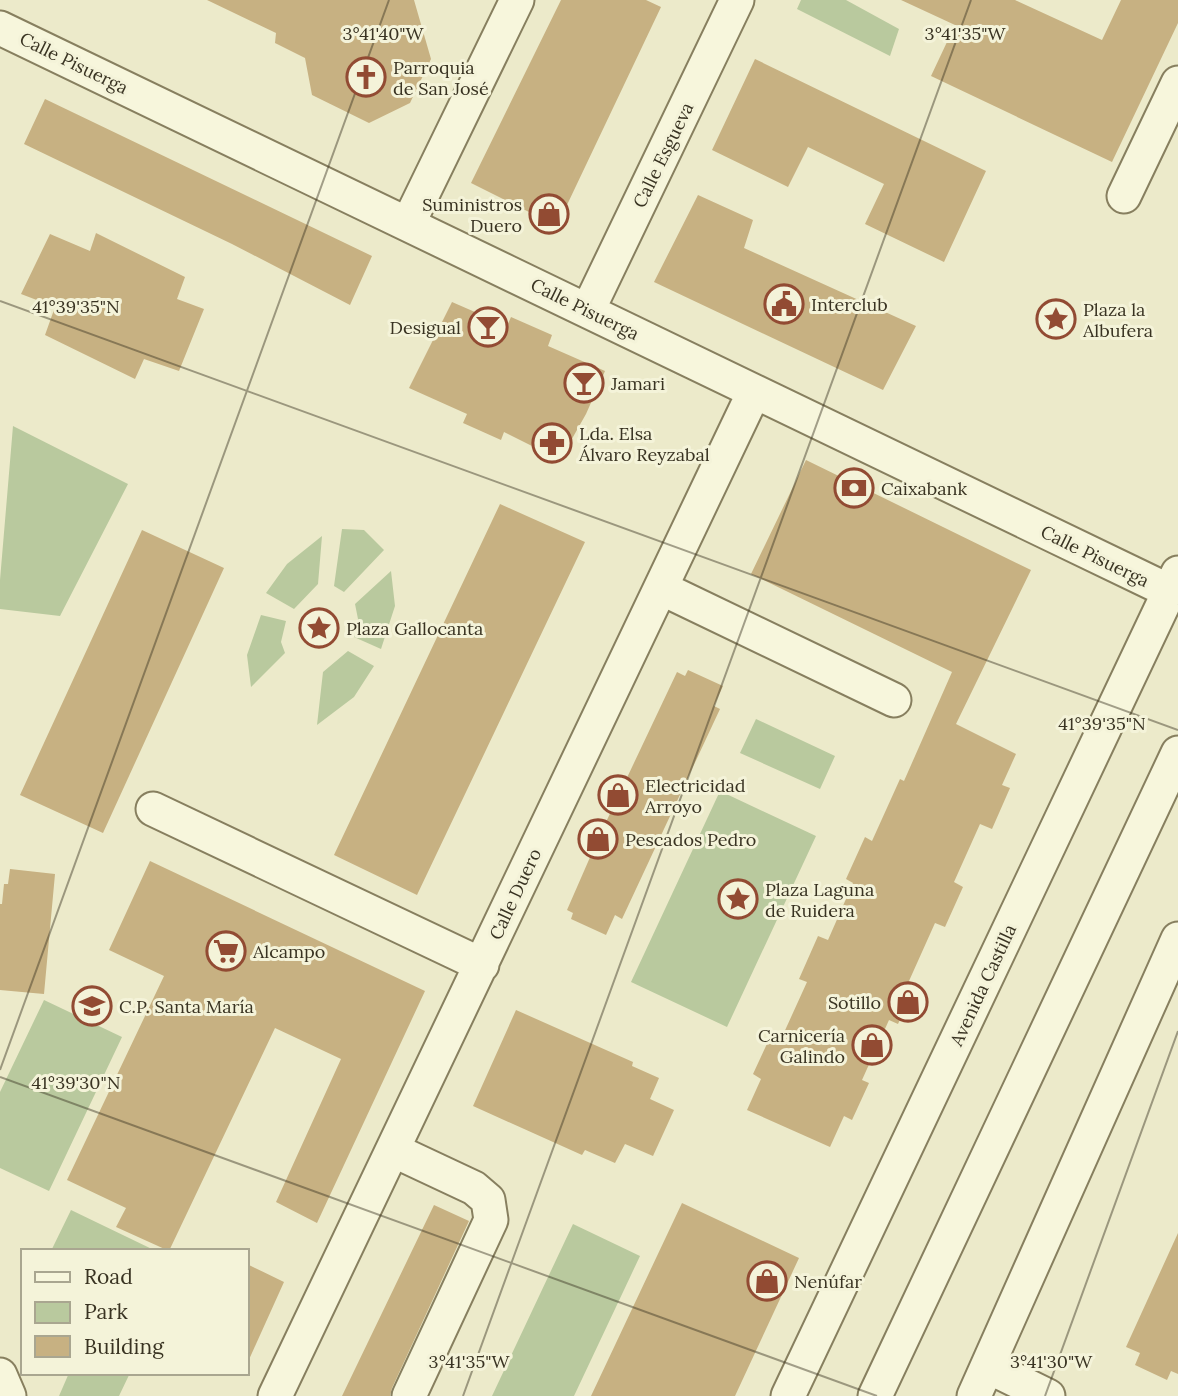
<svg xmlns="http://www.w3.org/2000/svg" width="1178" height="1396" font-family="Lora,serif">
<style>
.green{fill:#b9c99e}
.building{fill:#c7b182}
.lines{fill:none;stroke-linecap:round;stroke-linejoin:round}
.minor-casing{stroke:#877f5f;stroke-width:37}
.minor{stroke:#f7f6dc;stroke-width:33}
.ticks{fill:none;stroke:#393322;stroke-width:2;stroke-opacity:0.45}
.labels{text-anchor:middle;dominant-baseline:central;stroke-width:6;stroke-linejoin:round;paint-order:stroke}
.street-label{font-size:18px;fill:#393322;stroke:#f4f3d9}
.poi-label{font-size:18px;fill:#393322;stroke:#f4f3d9;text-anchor:start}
.ticks-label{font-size:18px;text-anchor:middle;fill:#393322;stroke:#f4f3d9;stroke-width:6;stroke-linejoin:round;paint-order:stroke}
</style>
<rect width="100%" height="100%" fill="#eceaca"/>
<path class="green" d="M 801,0 L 846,0 L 899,29 L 890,56 L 797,9 Z
M 13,426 L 128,484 L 60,616 L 0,609 L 0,580 Z
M 342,529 L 364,530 L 384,550 L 344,592 L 334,586 Z
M 322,536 L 318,584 L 294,609 L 266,593 L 287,564 Z
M 391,571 L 395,606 L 381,649 L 354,637 L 358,619 L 355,604 Z
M 261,615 L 286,621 L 281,642 L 285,653 L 251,687 L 247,655 Z
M 348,651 L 374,666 L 354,697 L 317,725 L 323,672 Z
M 756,719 L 835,756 L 820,789 L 740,753 Z
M 720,791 L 816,836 L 727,1027 L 631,982 Z
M 44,1000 L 122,1037 L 49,1191 L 0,1168 L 0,1092 Z
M 71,1210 L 156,1251 L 51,1251 Z
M 573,1224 L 640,1256 L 574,1396 L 492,1396 Z
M 69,1373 L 130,1373 L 119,1396 L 59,1396 Z"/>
<path class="building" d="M 207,0 L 414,0 L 431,59 L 410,103 L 369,123 L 312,95 L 305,58 L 275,43 L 276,33 Z
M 561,0 L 646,0 L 661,7 L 557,226 L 471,183 Z
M 901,0 L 1015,0 L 1102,40 L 1121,0 L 1178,0 L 1178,23 L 1112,162 L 931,76 L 955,25 Z
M 755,59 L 986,171 L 944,262 L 865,224 L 884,184 L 808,147 L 788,187 L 712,150 Z
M 45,99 L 372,256 L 350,305 L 232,244 L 24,144 Z
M 698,195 L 753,220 L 744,248 L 916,326 L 883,390 L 654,282 Z
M 96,233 L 185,277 L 177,299 L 204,309 L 179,371 L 144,359 L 135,379 L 45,335 L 55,307 L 21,294 L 50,234 L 90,251 Z
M 452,302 L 507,326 L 511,317 L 552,335 L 548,346 L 605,371 L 586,414 L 560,460 L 504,432 L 501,440 L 463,423 L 467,414 L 409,388 Z
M 806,460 L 1031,570 L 956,724 L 1016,754 L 1002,785 L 1010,788 L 992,829 L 980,824 L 954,882 L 963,887 L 945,927 L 935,923 L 909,981 L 916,984 L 898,1024 L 889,1020 L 862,1080 L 869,1083 L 852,1120 L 844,1116 L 830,1147 L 747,1110 L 761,1079 L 753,1074 L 772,1033 L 782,1037 L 807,982 L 799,979 L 818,936 L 828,940 L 853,883 L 846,879 L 865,837 L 872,841 L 900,779 L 904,781 L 952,672 L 751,574 Z
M 500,504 L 585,542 L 417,895 L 334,855 Z
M 142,530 L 224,568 L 103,833 L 20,795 Z
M 688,670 L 723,686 L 714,706 L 720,709 L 622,919 L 615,915 L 606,935 L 571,919 L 573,913 L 567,910 L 598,839 L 677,672 L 685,676 Z
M 150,861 L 425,991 L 317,1223 L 276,1202 L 341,1059 L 275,1028 L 169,1251 L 116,1227 L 126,1208 L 67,1180 L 164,976 L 109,950 Z
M 10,869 L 55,874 L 44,994 L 0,990 L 0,904 L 2,904 L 4,884 L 8,884 Z
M 516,1010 L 633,1062 L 632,1066 L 659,1078 L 650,1099 L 674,1110 L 653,1156 L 625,1144 L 615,1163 L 585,1150 L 582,1155 L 473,1106 Z
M 682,1203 L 799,1258 L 735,1396 L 591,1396 Z
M 434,1205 L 469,1221 L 392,1388 L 390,1396 L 342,1396 Z
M 1178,1233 L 1178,1374 L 1171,1371 L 1167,1380 L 1135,1365 L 1140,1353 L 1126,1347 Z
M 247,1264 L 284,1282 L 247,1364 Z"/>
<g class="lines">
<g class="minor-casing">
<path id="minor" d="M 0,28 L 1169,591
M 1124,196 L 1178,83
M 408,224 L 517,0
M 588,310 L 737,0
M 661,588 L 894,700
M 153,809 L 482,965
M 393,1150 L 474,1188 L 488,1200 L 491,1220 L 409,1396
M 989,1367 L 1048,1396
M 0,1375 L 9,1396
M 275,1396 L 754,392
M 788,1396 L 1178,573
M 875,1396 L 1178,753
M 974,1396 L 1178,939"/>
</g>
<use href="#minor" class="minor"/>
</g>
<path class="ticks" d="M 0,301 L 1178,730M 0,1070 L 389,0M 0,1077 L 877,1396M 463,1396 L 971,0M 1045,1396 L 1178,1031"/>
<defs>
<g id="church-ring" transform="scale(2.0125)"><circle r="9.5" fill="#f4f3d9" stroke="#924b33" stroke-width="1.5"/><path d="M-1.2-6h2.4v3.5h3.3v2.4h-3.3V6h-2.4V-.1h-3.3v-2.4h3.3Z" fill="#924b33"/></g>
<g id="shop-ring" transform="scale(2.0125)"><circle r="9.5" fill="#f4f3d9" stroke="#924b33" stroke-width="1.5"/><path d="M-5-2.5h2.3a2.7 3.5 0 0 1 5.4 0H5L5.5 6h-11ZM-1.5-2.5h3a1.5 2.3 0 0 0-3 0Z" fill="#924b33"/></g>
<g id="civic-ring" transform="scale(2.0125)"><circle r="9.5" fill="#f4f3d9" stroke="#924b33" stroke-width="1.5"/><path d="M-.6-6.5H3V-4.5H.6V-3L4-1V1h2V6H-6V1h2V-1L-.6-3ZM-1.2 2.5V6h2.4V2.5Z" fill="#924b33"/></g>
<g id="sight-ring" transform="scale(2.0125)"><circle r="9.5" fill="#f4f3d9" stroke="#924b33" stroke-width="1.5"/><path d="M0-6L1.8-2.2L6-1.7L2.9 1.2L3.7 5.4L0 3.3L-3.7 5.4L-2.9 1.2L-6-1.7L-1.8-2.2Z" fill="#924b33"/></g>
<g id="bar-ring" transform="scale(2.0125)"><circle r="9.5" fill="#f4f3d9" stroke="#924b33" stroke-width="1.5"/><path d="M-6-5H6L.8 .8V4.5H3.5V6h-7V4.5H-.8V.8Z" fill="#924b33"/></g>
<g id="pharmacy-ring" transform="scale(2.0125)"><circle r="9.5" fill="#f4f3d9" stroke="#924b33" stroke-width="1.5"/><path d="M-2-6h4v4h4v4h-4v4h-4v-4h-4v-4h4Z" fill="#924b33"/></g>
<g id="bank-ring" transform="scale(2.0125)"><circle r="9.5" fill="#f4f3d9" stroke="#924b33" stroke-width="1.5"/><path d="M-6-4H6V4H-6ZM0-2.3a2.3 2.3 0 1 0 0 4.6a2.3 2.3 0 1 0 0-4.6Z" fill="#924b33"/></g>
<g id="supermarket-ring" transform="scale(2.0125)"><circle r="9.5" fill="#f4f3d9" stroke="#924b33" stroke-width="1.5"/><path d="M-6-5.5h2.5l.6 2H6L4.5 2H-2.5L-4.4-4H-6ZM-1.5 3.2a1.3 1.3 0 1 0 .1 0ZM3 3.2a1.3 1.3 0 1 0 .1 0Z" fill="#924b33"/></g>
<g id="school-ring" transform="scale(2.0125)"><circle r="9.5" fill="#f4f3d9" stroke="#924b33" stroke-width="1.5"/><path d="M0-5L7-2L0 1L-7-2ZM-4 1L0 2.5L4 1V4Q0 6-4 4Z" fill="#924b33"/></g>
</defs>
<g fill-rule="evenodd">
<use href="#church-ring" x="366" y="77"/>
<use href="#shop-ring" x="549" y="214"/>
<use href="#civic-ring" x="784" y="304"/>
<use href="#sight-ring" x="1056" y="319"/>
<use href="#bar-ring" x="488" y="327"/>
<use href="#bar-ring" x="584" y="383"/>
<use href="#pharmacy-ring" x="552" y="443"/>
<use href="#bank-ring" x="854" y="488"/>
<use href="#sight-ring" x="319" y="628"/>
<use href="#shop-ring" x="618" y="795"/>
<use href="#shop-ring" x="598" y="839"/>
<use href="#sight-ring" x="738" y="899"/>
<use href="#supermarket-ring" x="226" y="951"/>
<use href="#shop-ring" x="908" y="1002"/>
<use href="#school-ring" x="92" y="1006"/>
<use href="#shop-ring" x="872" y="1045"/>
<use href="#shop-ring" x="767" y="1281"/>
</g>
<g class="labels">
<g class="street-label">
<text transform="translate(74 63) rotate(26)">Calle Pisuerga</text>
<text transform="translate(663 155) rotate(-64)">Calle Esgueva</text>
<text transform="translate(585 309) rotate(26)">Calle Pisuerga</text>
<text transform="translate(1095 556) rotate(26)">Calle Pisuerga</text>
<text transform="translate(515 894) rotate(-65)">Calle Duero</text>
<text transform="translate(983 985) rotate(-65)">Avenida Castilla</text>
</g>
<g class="poi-label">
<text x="393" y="67">Parroquia<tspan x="393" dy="21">de San José</tspan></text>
<text x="522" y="204" text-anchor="end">Suministros<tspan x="522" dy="21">Duero</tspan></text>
<text x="811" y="304">Interclub</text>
<text x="1083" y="309">Plaza la<tspan x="1083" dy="21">Albufera</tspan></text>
<text x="461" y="327" text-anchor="end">Desigual</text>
<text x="611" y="383">Jamari</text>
<text x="579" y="433">Lda. Elsa<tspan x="579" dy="21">Álvaro Reyzabal</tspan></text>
<text x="881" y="488">Caixabank</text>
<text x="346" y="628">Plaza Gallocanta</text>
<text x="645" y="785">Electricidad<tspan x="645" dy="21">Arroyo</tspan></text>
<text x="625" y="839">Pescados Pedro</text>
<text x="765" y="889">Plaza Laguna<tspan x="765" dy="21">de Ruidera</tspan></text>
<text x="253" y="951">Alcampo</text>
<text x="881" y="1002" text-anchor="end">Sotillo</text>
<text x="119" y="1006">C.P. Santa María</text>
<text x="845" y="1035" text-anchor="end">Carnicería<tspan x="845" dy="21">Galindo</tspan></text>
<text x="794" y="1281">Nenúfar</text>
</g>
</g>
<g class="ticks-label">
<text x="383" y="40">3°41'40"W</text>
<text x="965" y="40">3°41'35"W</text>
<text x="76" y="313">41°39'35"N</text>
<text x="1102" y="730">41°39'35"N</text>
<text x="76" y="1089">41°39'30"N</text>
<text x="469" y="1368">3°41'35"W</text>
<text x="1051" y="1368">3°41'30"W</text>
</g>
<rect x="21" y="1249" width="228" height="126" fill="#f4f3d9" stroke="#a9a690" stroke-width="2"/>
<rect x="35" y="1272" width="35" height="10" fill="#f7f6dc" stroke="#a9a690" stroke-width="2"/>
<text x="84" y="1284" font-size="21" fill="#393322">Road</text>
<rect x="35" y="1302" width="35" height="21" fill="#b9c99e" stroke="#a9a690" stroke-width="2"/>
<text x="84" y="1319" font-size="21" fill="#393322">Park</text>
<rect x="35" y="1336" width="35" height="21" fill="#c7b182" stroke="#a9a690" stroke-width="2"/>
<text x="84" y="1354" font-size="21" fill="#393322">Building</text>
</svg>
